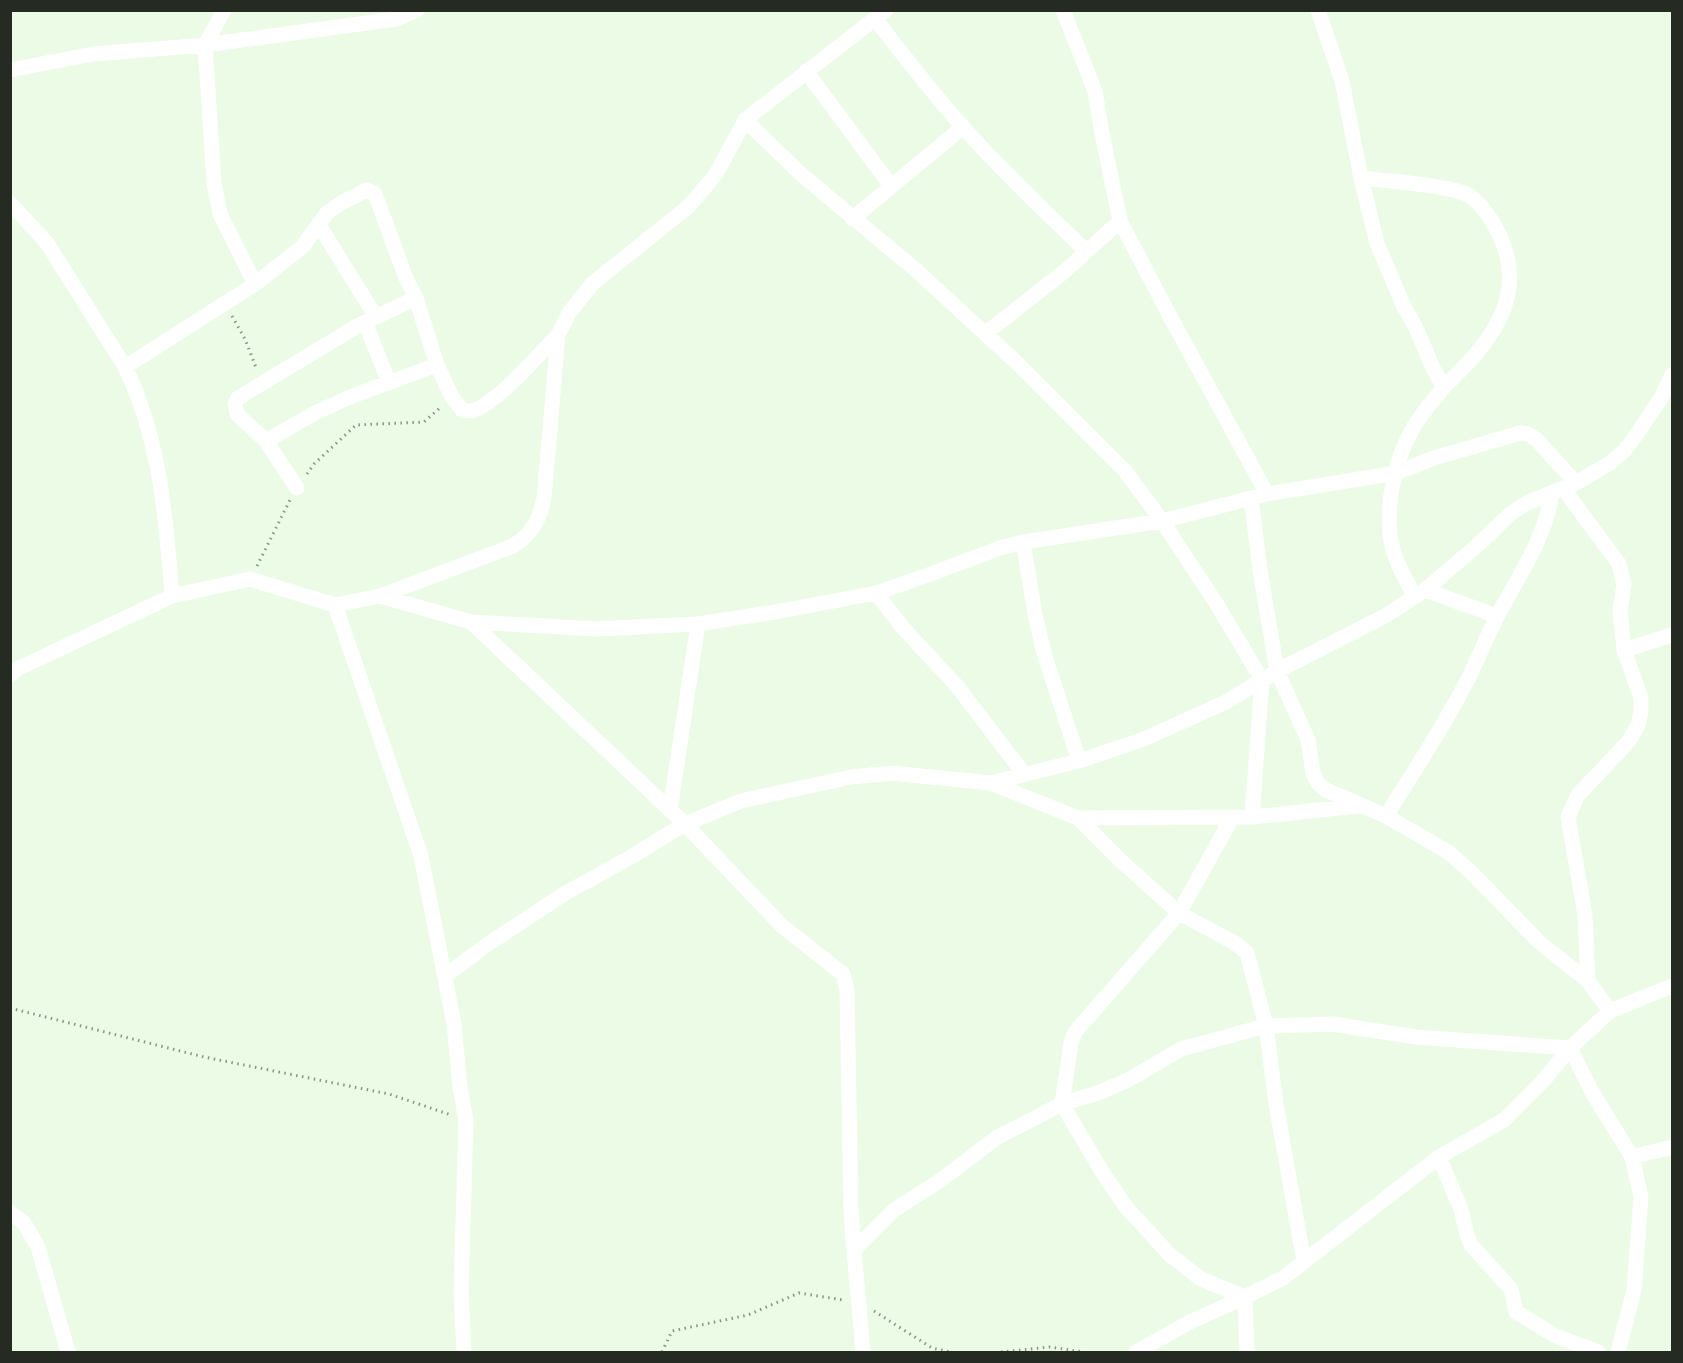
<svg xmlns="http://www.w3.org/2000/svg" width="1683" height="1363" font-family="'Archivo Narrow',sans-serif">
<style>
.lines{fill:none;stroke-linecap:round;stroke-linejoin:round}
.path{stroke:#8b9586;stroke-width:3;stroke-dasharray:1.5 4.5;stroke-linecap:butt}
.minor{stroke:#fff;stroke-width:15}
</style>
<rect width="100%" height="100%" fill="#ebfbe5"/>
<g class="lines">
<path class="path" d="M 232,316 L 245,339 L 257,370
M 307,474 L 314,464 L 356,425 L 424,422 L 442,406
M 257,566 L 290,500
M 10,1008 L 204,1057 L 389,1094 L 451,1115
M 874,1311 L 932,1348 L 950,1352
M 662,1352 L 672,1331 L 748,1315 L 799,1293 L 843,1300
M 1001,1352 L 1050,1347 L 1083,1352"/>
<path class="minor" d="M 224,10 L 205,45 L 214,183 L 220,214 L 255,284
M 1063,10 L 1095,91 L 1102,133 L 1120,221 L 1172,320 L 1267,494
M 1318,10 L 1342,81 L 1361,178 L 1377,243 L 1404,307 L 1415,326 L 1433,368 L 1444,387 C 1433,401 1421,414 1413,428 C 1394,460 1383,514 1393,550 C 1398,567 1407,582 1415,597
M 876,20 C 904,56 932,93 963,127 C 1001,170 1044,210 1086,251
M 10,70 L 93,54 L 205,45 L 396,19 L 417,10
M 806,71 L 891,186
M 745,120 L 802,175 L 917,271 L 1016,362 L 1125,471 L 1162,521 L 1216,603 L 1262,680 L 1252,817 L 1078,818
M 1361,178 C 1386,181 1451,185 1470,196 C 1483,205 1493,222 1500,236 C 1529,299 1487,346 1444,387
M 10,203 L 47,243 L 125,367 C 160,438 166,519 172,596
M 852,219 L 963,127
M 319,225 L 376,317
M 365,322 L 389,383
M 986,333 L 1065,271 L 1120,221
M 125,367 L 255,284 L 302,247 L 327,213 L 341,203 L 367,190 L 375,194 L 406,278 L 416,298 L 437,365 L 452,397 L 462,410 C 467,411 470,412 475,410 C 500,400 538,355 558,335
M 266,441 L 315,413 L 352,396 L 437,365
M 297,488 L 266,441 L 237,414 L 235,404 L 238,398 L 359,325 L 416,298
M 1563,488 L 1619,564 L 1624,585 L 1620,610 L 1624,650
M 1251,498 L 1260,570 L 1277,671 L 1308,740 L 1313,773 L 1318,783 L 1326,790 L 1386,816 L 1448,852 L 1471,872 L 1539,942 L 1588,981 L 1610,1011
M 1023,542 L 1035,614 L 1044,653 L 1079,761
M 1425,590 L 1497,616
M 876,593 L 904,629 L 957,686 L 1024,774
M 380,596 L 471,622 L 595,629 L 698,624 L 781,611 L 876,593 L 928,575 L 1000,548 L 1023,542 L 1162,521 L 1267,494 L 1396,473 L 1434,458 L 1520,433 L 1528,434 L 1536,439 L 1576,483
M 335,605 L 421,856 L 454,1024 L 460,1087 L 466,1120 L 461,1293 L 464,1352
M 471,622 L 685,824 L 782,926 L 843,974 L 847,990 L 851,1210 L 854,1250
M 10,675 L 17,669 L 172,596 L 250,579 L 335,605 L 380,596 L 513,546 C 533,533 538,522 544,499 L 558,335 L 569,313 L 593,283 L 689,206 L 716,174 L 745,120 L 886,10
M 991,783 L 1078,818 L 1121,861 L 1179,913 L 1235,943 L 1247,953 L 1266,1026 L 1276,1104 L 1304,1262
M 670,810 L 698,624
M 1386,816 C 1415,770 1445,724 1470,675 C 1479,656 1487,636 1497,617 C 1518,576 1545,540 1552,493
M 1252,817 L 1359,806
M 1232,818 L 1179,913 L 1075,1032 L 1071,1043 L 1062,1104 L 1104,1175 L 1126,1207 L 1169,1254 L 1201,1279 L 1245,1297 L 1247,1352
M 445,976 L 488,944 L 564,894 L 629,858 L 685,824 L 741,801 L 851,777 L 891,773 L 991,783 L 1079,761 L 1144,739 L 1226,702 L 1277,671 L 1385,616 L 1425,590 L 1480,543 L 1511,513 L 1527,503 L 1576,483 L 1610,463 L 1624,451 L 1634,438 L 1661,398 L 1672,375
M 1588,981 L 1585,915 L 1568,817 L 1578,795 L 1629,741 L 1638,725 L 1641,712 L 1641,698 L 1624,650 L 1672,635
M 1439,1157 L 1461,1209 L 1467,1235 L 1471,1245 L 1511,1289 L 1516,1312 L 1554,1335 L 1598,1352
M 1632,1157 L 1672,1147
M 10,1212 L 24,1223 L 38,1247 L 68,1352
M 863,1352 L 854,1250 L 894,1210 L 941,1180 L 996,1138 L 1062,1104 L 1100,1092 L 1128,1080 L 1181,1049 L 1203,1043 L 1266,1026 L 1332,1024 L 1416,1037 L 1570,1048 L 1610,1011 L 1672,986
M 1136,1352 L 1190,1322 L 1245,1297 L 1283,1278 L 1439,1157 L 1504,1120 L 1543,1081 L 1570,1048 L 1592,1092 L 1632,1157 L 1641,1197 L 1634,1290 L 1618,1352"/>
</g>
<rect width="1683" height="1363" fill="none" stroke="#252a22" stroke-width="24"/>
</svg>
